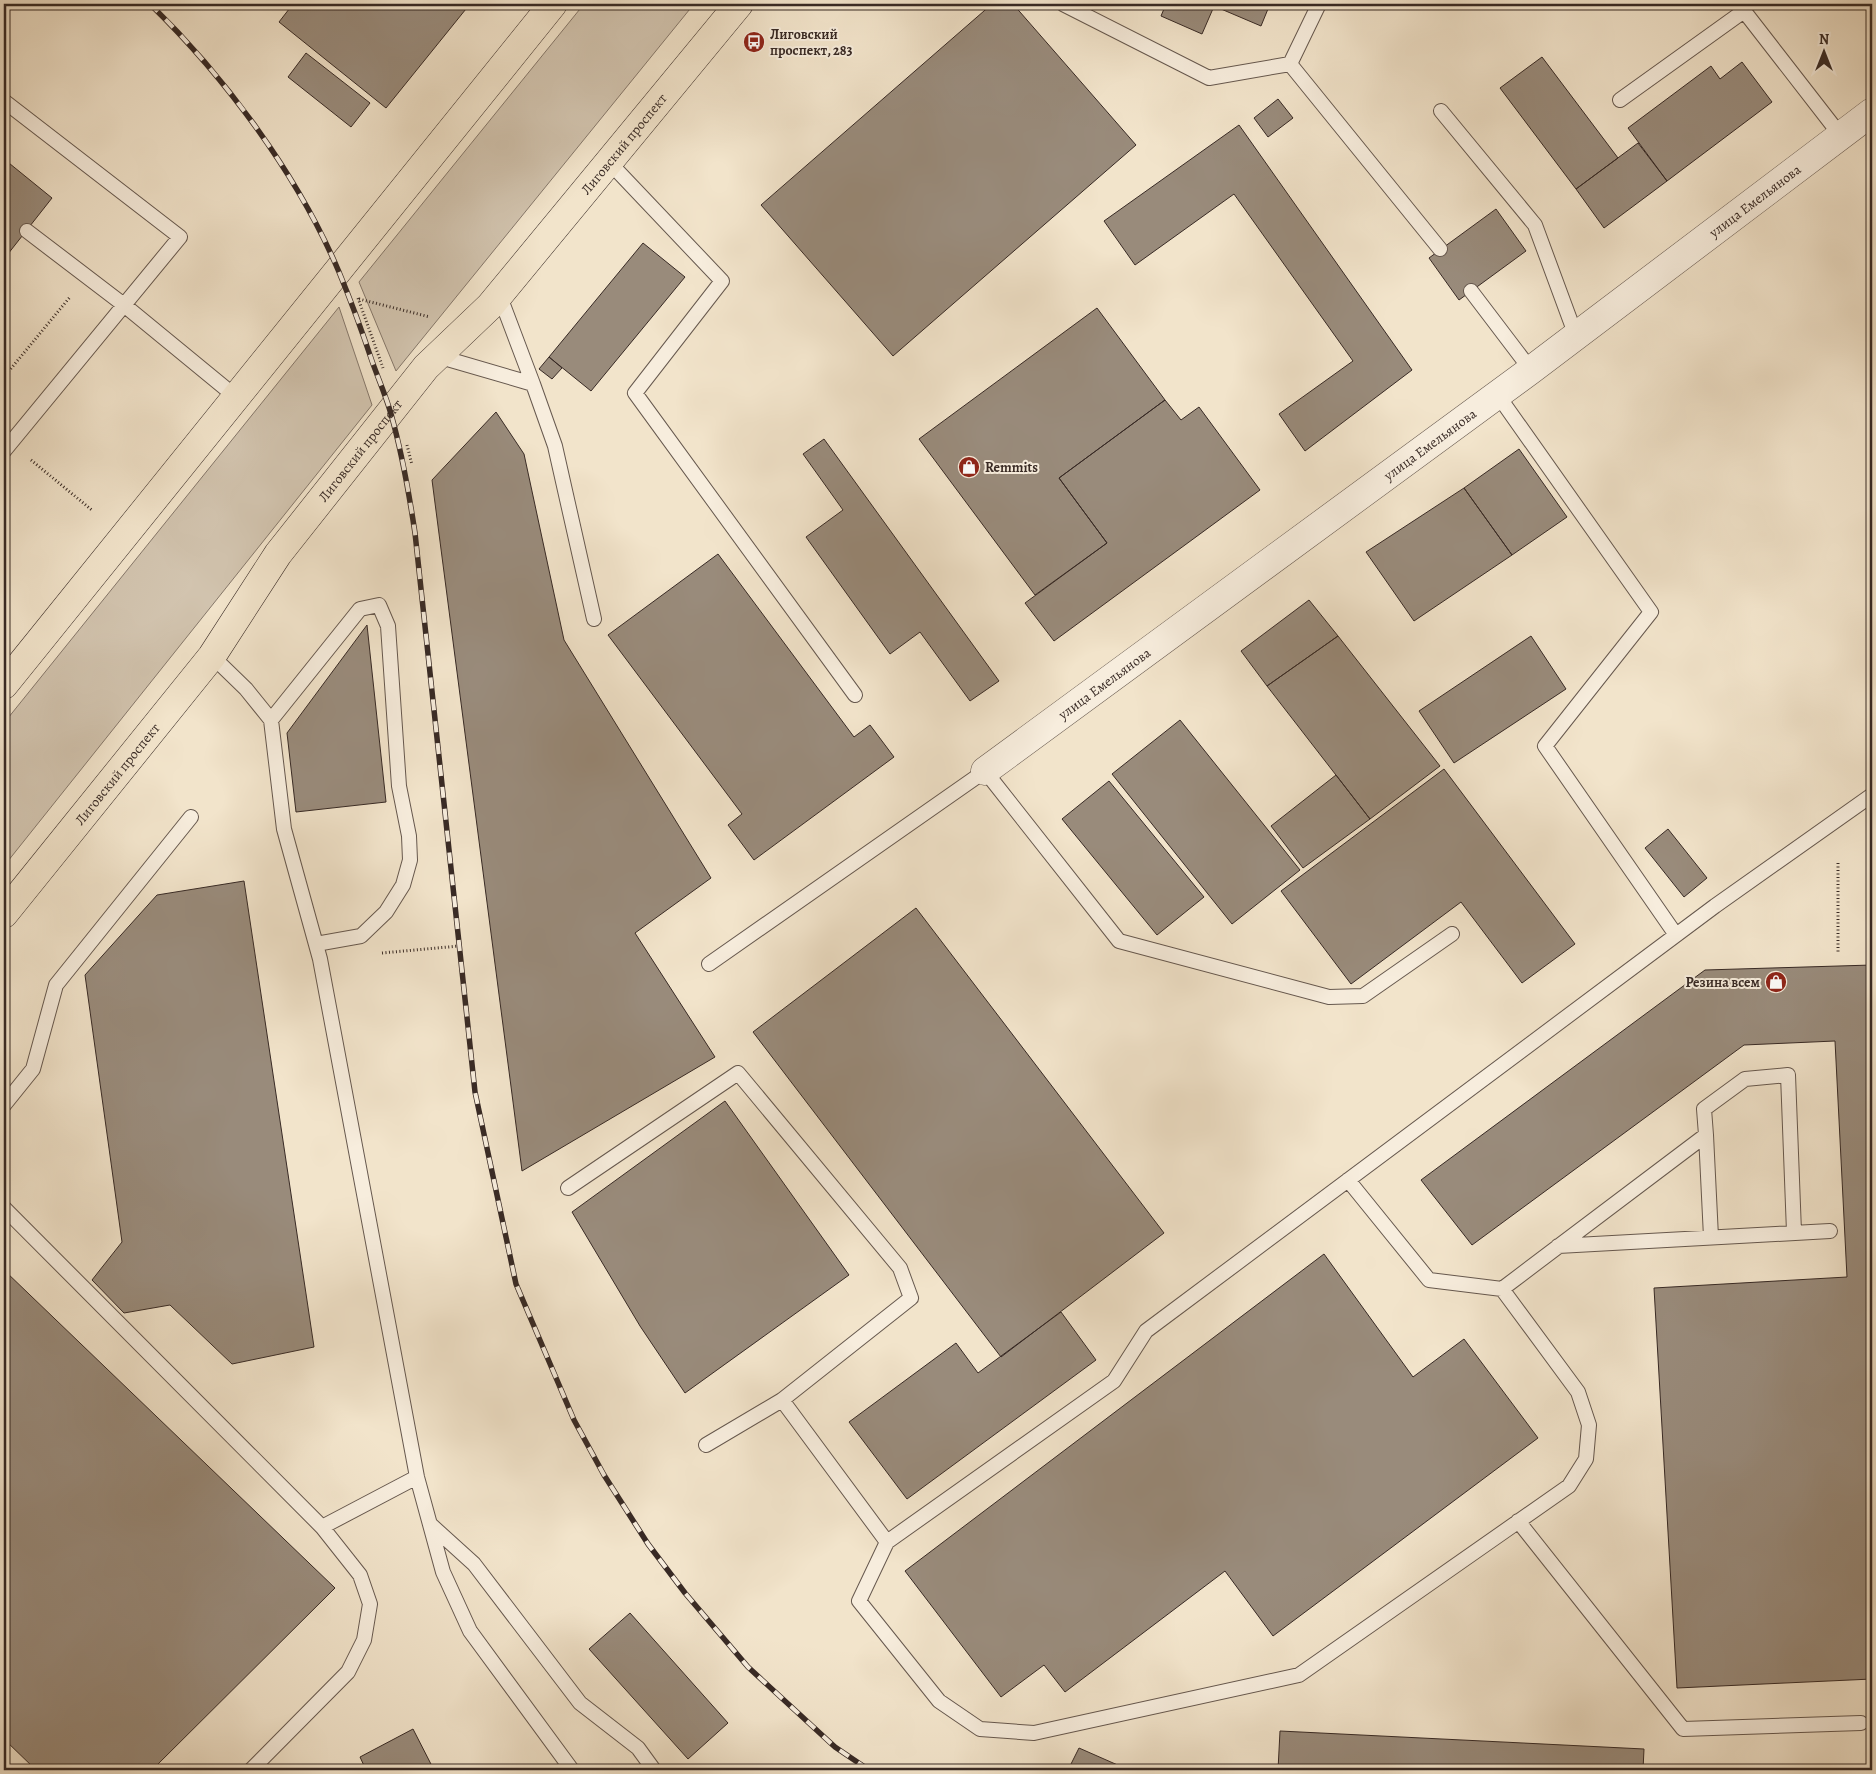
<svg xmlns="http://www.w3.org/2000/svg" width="1876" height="1774" font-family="Alegreya,serif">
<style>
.green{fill:#d2c4af;stroke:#85776a}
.building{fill:#998b7b;stroke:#382a25}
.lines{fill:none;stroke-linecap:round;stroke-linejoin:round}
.service-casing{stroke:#66584e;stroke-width:16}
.minor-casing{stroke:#66584e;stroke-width:29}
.primary-casing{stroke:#382a25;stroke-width:29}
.path{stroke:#382a25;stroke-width:3;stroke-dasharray:1 2.5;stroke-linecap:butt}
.service{stroke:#f7eddd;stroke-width:14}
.minor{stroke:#f7eddd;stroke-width:28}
.primary{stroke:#f2e4cb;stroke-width:28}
.rail-casing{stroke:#382a25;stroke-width:5.5}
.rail{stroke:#f7eddd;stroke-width:4;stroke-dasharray:11;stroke-linecap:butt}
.labels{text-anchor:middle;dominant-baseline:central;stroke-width:4;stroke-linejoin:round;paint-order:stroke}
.poi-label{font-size:14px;font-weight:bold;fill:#382a25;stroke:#f7eddd;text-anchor:start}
.street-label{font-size:14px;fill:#382a25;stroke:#f7eddd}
</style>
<rect width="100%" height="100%" fill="#f2e4cb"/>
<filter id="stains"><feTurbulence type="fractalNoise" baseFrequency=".004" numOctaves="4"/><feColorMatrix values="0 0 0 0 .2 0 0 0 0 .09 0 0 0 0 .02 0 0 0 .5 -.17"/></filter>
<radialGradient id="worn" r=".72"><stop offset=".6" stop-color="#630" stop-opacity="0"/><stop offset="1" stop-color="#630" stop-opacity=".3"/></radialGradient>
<path class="green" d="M 584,4 L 694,4 L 396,371 L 359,282 Z
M 339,307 L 372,405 L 4,866 L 4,723 Z"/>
<path class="building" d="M 293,4 L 470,4 L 386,108 L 279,22 Z
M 992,4 L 1013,4 L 1136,145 L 893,356 L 761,205 Z
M 1166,4 L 1215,4 L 1202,34 L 1161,16 Z
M 1215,4 L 1270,4 L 1261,26 L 1214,6 Z
M 306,53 L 370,103 L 351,127 L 288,77 Z
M 1542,57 L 1618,158 L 1576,189 L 1500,88 Z
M 1742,62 L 1772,102 L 1667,181 L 1628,128 L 1711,66 L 1720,79 Z
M 1278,99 L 1293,118 L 1268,137 L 1254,118 Z
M 1239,125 L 1412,370 L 1305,451 L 1279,414 L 1353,361 L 1234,194 L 1135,265 L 1104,221 Z
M 1638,143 L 1667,181 L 1604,228 L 1576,189 Z
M 4,159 L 52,198 L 4,259 Z
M 1496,209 L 1526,251 L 1459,300 L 1429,258 Z
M 643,243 L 685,277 L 591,391 L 549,357 Z
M 1097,308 L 1165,400 L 1059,478 L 1107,543 L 1035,595 L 919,439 Z
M 549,357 L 562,368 L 552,379 L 539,369 Z
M 1165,400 L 1181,420 L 1199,407 L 1260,490 L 1054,641 L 1025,603 L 1107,543 L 1059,478 Z
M 496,412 L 524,454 L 564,640 L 711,878 L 635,933 L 715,1057 L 522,1171 L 432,480 Z
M 824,439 L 999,681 L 970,701 L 920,632 L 890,654 L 806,537 L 843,510 L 803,454 Z
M 1519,449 L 1567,517 L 1512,555 L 1464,488 Z
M 1464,488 L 1512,555 L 1414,621 L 1366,552 Z
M 718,554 L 854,737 L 870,725 L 894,757 L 754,860 L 728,825 L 742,814 L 608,635 Z
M 1309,600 L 1338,636 L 1267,686 L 1241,651 Z
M 367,625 L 386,802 L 296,812 L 287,733 Z
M 1338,636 L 1440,766 L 1370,819 L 1267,686 Z
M 1531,636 L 1566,689 L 1454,763 L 1419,711 Z
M 1180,720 L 1300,870 L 1232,924 L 1112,774 Z
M 1444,769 L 1575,944 L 1522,983 L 1461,902 L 1351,984 L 1281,891 Z
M 1336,775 L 1370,819 L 1303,868 L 1271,826 Z
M 1109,781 L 1204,897 L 1157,935 L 1062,819 Z
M 1668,829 L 1707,878 L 1684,897 L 1645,848 Z
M 244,881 L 314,1347 L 232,1364 L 170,1305 L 124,1313 L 92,1280 L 122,1242 L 85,975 L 157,895 Z
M 916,908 L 1164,1233 L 1001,1357 L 753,1032 Z
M 1872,965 L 1872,1679 L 1677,1688 L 1654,1288 L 1847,1277 L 1835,1041 L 1744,1045 L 1472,1245 L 1421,1180 L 1705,970 Z
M 725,1101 L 849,1275 L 685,1393 L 640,1326 L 572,1212 Z
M 1324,1254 L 1413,1377 L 1464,1339 L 1538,1438 L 1273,1636 L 1225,1571 L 1065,1692 L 1044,1665 L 1001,1697 L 905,1571 Z
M 4,1270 L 335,1588 L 152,1770 L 36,1770 L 4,1739 Z
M 1061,1312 L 1096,1360 L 907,1499 L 849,1422 L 956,1343 L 978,1373 Z
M 630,1613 L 728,1723 L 688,1759 L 589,1649 Z
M 413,1729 L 434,1770 L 366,1770 L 360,1757 Z
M 1280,1731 L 1644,1749 L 1643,1770 L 1278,1770 Z
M 1079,1748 L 1129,1770 L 1068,1770 Z"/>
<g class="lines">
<g class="service-casing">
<path id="service" d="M 1063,4 L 1209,78 L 1290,64 L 1319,4
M 1290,64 L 1440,249
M 1620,100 L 1744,11 L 1841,136
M 4,101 L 180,237 L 4,451
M 1441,111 L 1535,225 L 1576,336
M 609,162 L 722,281 L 635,393 L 855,695
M 27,231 L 124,305 L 236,397
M 1471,291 L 1531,370
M 437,356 L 533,384 L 499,294
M 533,384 L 555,446 L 594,619
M 1497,394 L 1651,612 L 1545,746 L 1676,935
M 212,656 L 246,689 L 271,720 L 284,829 L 320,959 L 417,1477 L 443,1572 L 470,1631 L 572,1770
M 271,720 L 360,609 L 379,605 L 388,626 L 399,786 L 409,836 L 410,860 L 403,885 L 386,912 L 361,936 L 316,944
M 709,964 L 985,771 L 1119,941 L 1329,997 L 1363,996 L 1452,934
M 4,1105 L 33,1069 L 56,985 L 191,817
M 1706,1135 L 1711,1237
M 1348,1180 L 1429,1280 L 1502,1289 L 1706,1135 L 1704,1109 L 1745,1079 L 1788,1075 L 1794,1232
M 568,1188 L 738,1073 L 900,1268 L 911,1298 L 782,1400 L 706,1445
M 4,1208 L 322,1527 L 360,1575 L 370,1604 L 364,1640 L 348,1672 L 251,1770
M 1558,1246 L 1830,1231
M 782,1400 L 887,1542 L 859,1601 L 939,1701 L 980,1729 L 1034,1733 L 1299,1675 L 1569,1486 L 1586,1459 L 1589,1425 L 1578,1392 L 1502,1289
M 1518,1521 L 1683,1729 L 1861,1723
M 431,1525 L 474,1564 L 580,1703 L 638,1748 L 654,1770
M 322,1527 L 417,1477
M 887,1542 L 1114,1381 L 1146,1331 L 1715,906 L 1872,795"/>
</g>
<g class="minor-casing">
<g id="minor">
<path id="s1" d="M 985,771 L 1531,370 L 1872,112"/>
</g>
</g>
<g class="primary-casing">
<g id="primary">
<path d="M 4,685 L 553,4"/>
<path id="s2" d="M 4,914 L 212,656 L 278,554 L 426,367 L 490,306 L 739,4"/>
</g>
</g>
<path class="path" d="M 358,298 L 383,368
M 359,299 L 430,317
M 4,377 L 70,297
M 407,445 L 412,465
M 31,460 L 93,511
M 1838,863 L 1838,954
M 382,953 L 459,946"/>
<use href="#service" class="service"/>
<use href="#minor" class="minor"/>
<use href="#primary" class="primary"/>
<g class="rail-casing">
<path id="rail" d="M 150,4 C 225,77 298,175 339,272 C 351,301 362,331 372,361 C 378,378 386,396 391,414 C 402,453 409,493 415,533 L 475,1092 L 516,1284 L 574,1420 L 604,1475 L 648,1544 L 685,1593 L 748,1667 L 835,1747 L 869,1770"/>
</g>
<use href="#rail" class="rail"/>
</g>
<defs>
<g id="bus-disc" transform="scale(1.125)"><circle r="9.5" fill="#8f2418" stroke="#f7eddd"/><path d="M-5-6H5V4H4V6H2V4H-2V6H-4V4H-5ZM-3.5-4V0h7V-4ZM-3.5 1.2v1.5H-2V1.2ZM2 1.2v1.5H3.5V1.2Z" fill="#fff"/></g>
<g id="shop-disc" transform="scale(1.125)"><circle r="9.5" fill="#8f2418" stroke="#f7eddd"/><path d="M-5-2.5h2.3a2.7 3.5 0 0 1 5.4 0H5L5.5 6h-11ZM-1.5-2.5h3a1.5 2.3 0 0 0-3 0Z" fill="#fff"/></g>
</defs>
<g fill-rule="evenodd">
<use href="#bus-disc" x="754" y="42"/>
<use href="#shop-disc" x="969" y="467"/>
<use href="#shop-disc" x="1776" y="982"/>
</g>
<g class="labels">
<g class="poi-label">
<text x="770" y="34">Лиговский<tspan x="770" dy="16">проспект, 283</tspan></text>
<text x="985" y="467">Remmits</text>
<text x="1760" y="982" text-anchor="end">Резина всем</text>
</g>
<g class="street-label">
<text stroke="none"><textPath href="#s2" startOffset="990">Лиговский проспект</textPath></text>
<text stroke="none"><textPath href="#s1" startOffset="958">улица Емельянова</textPath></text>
<text stroke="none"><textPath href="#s1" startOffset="552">улица Емельянова</textPath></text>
<text stroke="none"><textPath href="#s2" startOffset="585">Лиговский проспект</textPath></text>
<text stroke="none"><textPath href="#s1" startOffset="148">улица Емельянова</textPath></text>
<text stroke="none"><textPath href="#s2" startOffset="180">Лиговский проспект</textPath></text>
</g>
</g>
<rect width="1876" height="1774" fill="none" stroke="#f2e4cb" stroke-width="20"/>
<rect x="5" y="5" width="1866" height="1764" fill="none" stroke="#382a25" stroke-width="2.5"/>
<rect x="10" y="10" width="1856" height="1754" fill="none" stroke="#382a25"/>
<g transform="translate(1824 52)" stroke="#f7eddd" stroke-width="4" paint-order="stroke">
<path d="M0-4L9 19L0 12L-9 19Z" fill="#382a25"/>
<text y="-8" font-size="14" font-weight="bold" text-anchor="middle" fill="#382a25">N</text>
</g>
<rect width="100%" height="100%" filter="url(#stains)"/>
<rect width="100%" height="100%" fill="url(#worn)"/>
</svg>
